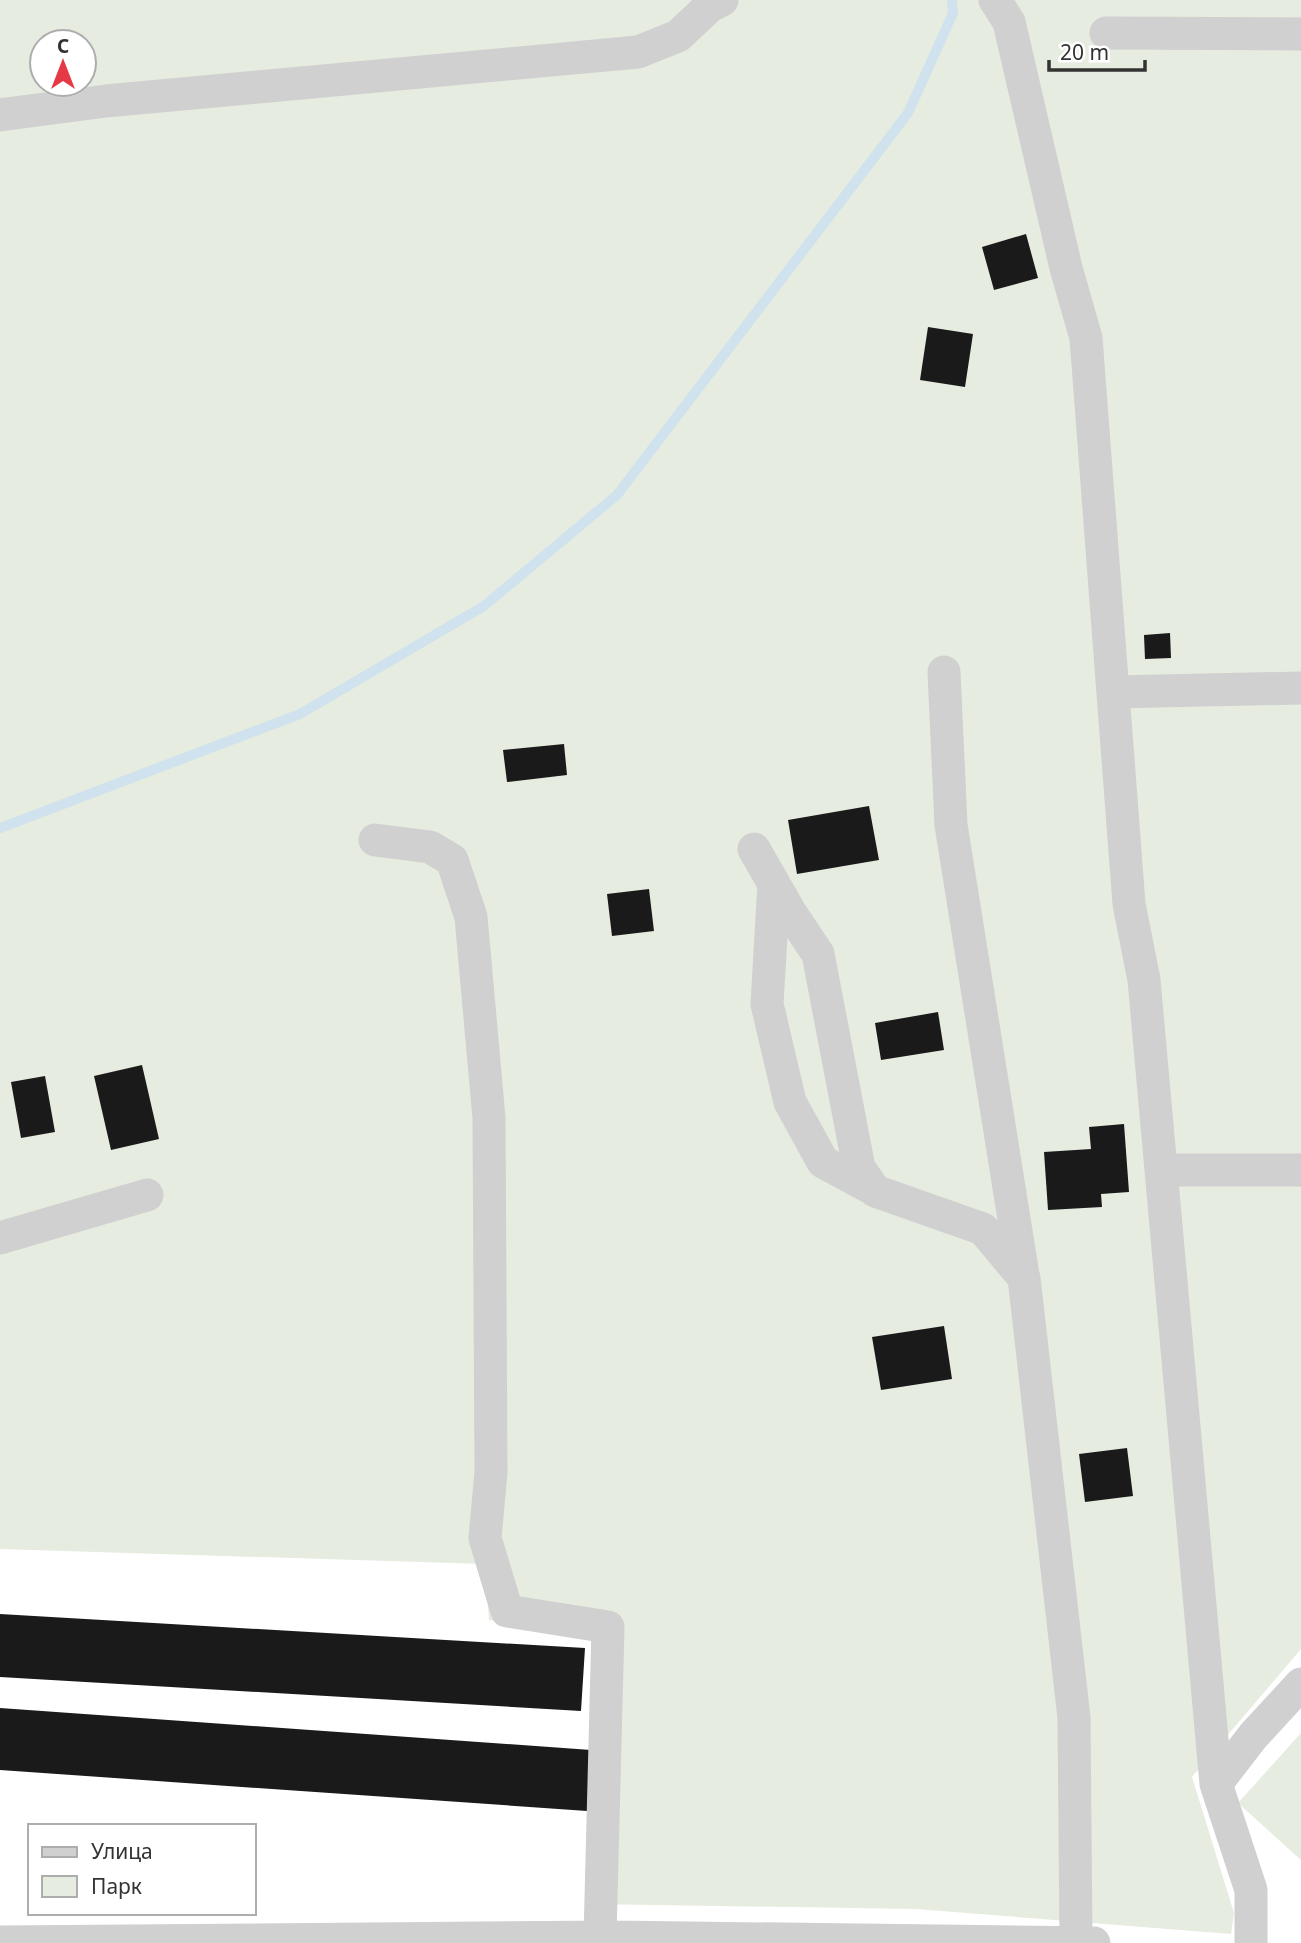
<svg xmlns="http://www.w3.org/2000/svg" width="1301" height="1943" font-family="'Noto Sans',sans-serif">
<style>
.green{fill:#e6ecdf;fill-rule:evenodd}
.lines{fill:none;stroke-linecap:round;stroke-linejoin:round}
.stream{stroke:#cfe2ee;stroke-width:10}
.building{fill:#1a1a1a}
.minor{stroke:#d0d0d0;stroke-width:33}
</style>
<rect width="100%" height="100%" fill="#fff"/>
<path class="green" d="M 0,0 L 1301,0 L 1301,1649 L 1192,1777 L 1234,1913 L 1231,1934 L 916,1909 L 592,1904 L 596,1634 L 489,1620 L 485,1564 L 0,1549 ZM 42,42 L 84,42 L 84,84 L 42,84 Z
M 1301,1733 L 1301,1860 L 1238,1803 Z"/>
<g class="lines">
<path class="stream" d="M 0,828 L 300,714 L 484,606 L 617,495 L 908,113 L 953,13 L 952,0"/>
</g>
<path class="building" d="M 1026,234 L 1038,278 L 994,290 L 982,247 Z
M 928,327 L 973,334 L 965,387 L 920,380 Z
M 1170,633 L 1171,658 L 1145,659 L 1144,635 Z
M 564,744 L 567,775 L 507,782 L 503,750 Z
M 869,806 L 879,860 L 797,874 L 788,820 Z
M 649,889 L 654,931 L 612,936 L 607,894 Z
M 938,1012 L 944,1050 L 881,1060 L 875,1023 Z
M 142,1065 L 159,1139 L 111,1150 L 94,1076 Z
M 45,1076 L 55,1132 L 21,1138 L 11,1082 Z
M 1124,1124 L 1129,1192 L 1101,1194 L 1102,1207 L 1048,1210 L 1044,1152 L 1091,1149 L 1089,1127 Z
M 944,1326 L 952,1379 L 881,1390 L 872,1337 Z
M 1127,1448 L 1133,1496 L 1085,1502 L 1079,1454 Z
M 0,1614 L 585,1648 L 581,1711 L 0,1677 Z
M 0,1708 L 591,1750 L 587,1811 L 0,1770 Z"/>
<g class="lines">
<path class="minor" d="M 995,0 L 1009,22 L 1066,268 L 1086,338 L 1129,904 L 1144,980 L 1216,1784 L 1251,1890 L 1251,1943
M 1106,33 L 1301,34
M 0,115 L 106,101 L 638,52 L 678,36 L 710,6 L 722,0
M 944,672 L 951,825 L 1023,1275
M 1114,692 L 1301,688
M 375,840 L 430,847 L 452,860 L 471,917 L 489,1118 L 491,1472 L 485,1538 L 507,1611 L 608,1627 L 600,1937
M 754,849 L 790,912 L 818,954 L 859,1168 L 875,1191 L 983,1229 L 1024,1278 L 1074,1718 L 1076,1940
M 774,884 L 767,1004 L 790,1102 L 823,1162 L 873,1189
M 1161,1170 L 1301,1170
M 0,1238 L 147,1195
M 1216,1784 L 1253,1736 L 1301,1684
M 0,1942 L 613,1937 L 1094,1943"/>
</g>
<rect x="28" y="1824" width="228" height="91" fill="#ffffff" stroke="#adadad" stroke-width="2"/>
<rect x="42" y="1847" width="35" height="10" fill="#d0d0d0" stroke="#adadad" stroke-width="2"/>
<text x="91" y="1859" font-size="21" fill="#333333">Улица</text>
<rect x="42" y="1876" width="35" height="21" fill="#e6ecdf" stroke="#adadad" stroke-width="2"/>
<text x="91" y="1894" font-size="21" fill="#333333">Парк</text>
<g transform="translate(63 63)"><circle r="33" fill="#ffffff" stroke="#adadad" stroke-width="2"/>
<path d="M0-5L12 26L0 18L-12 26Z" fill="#e63946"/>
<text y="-10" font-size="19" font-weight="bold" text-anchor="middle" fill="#333333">С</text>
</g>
<path d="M1049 60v10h96v-10" fill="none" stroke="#333333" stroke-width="3.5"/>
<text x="1060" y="60" font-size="21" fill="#333333" stroke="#ffffff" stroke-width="5" paint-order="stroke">20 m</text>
</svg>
